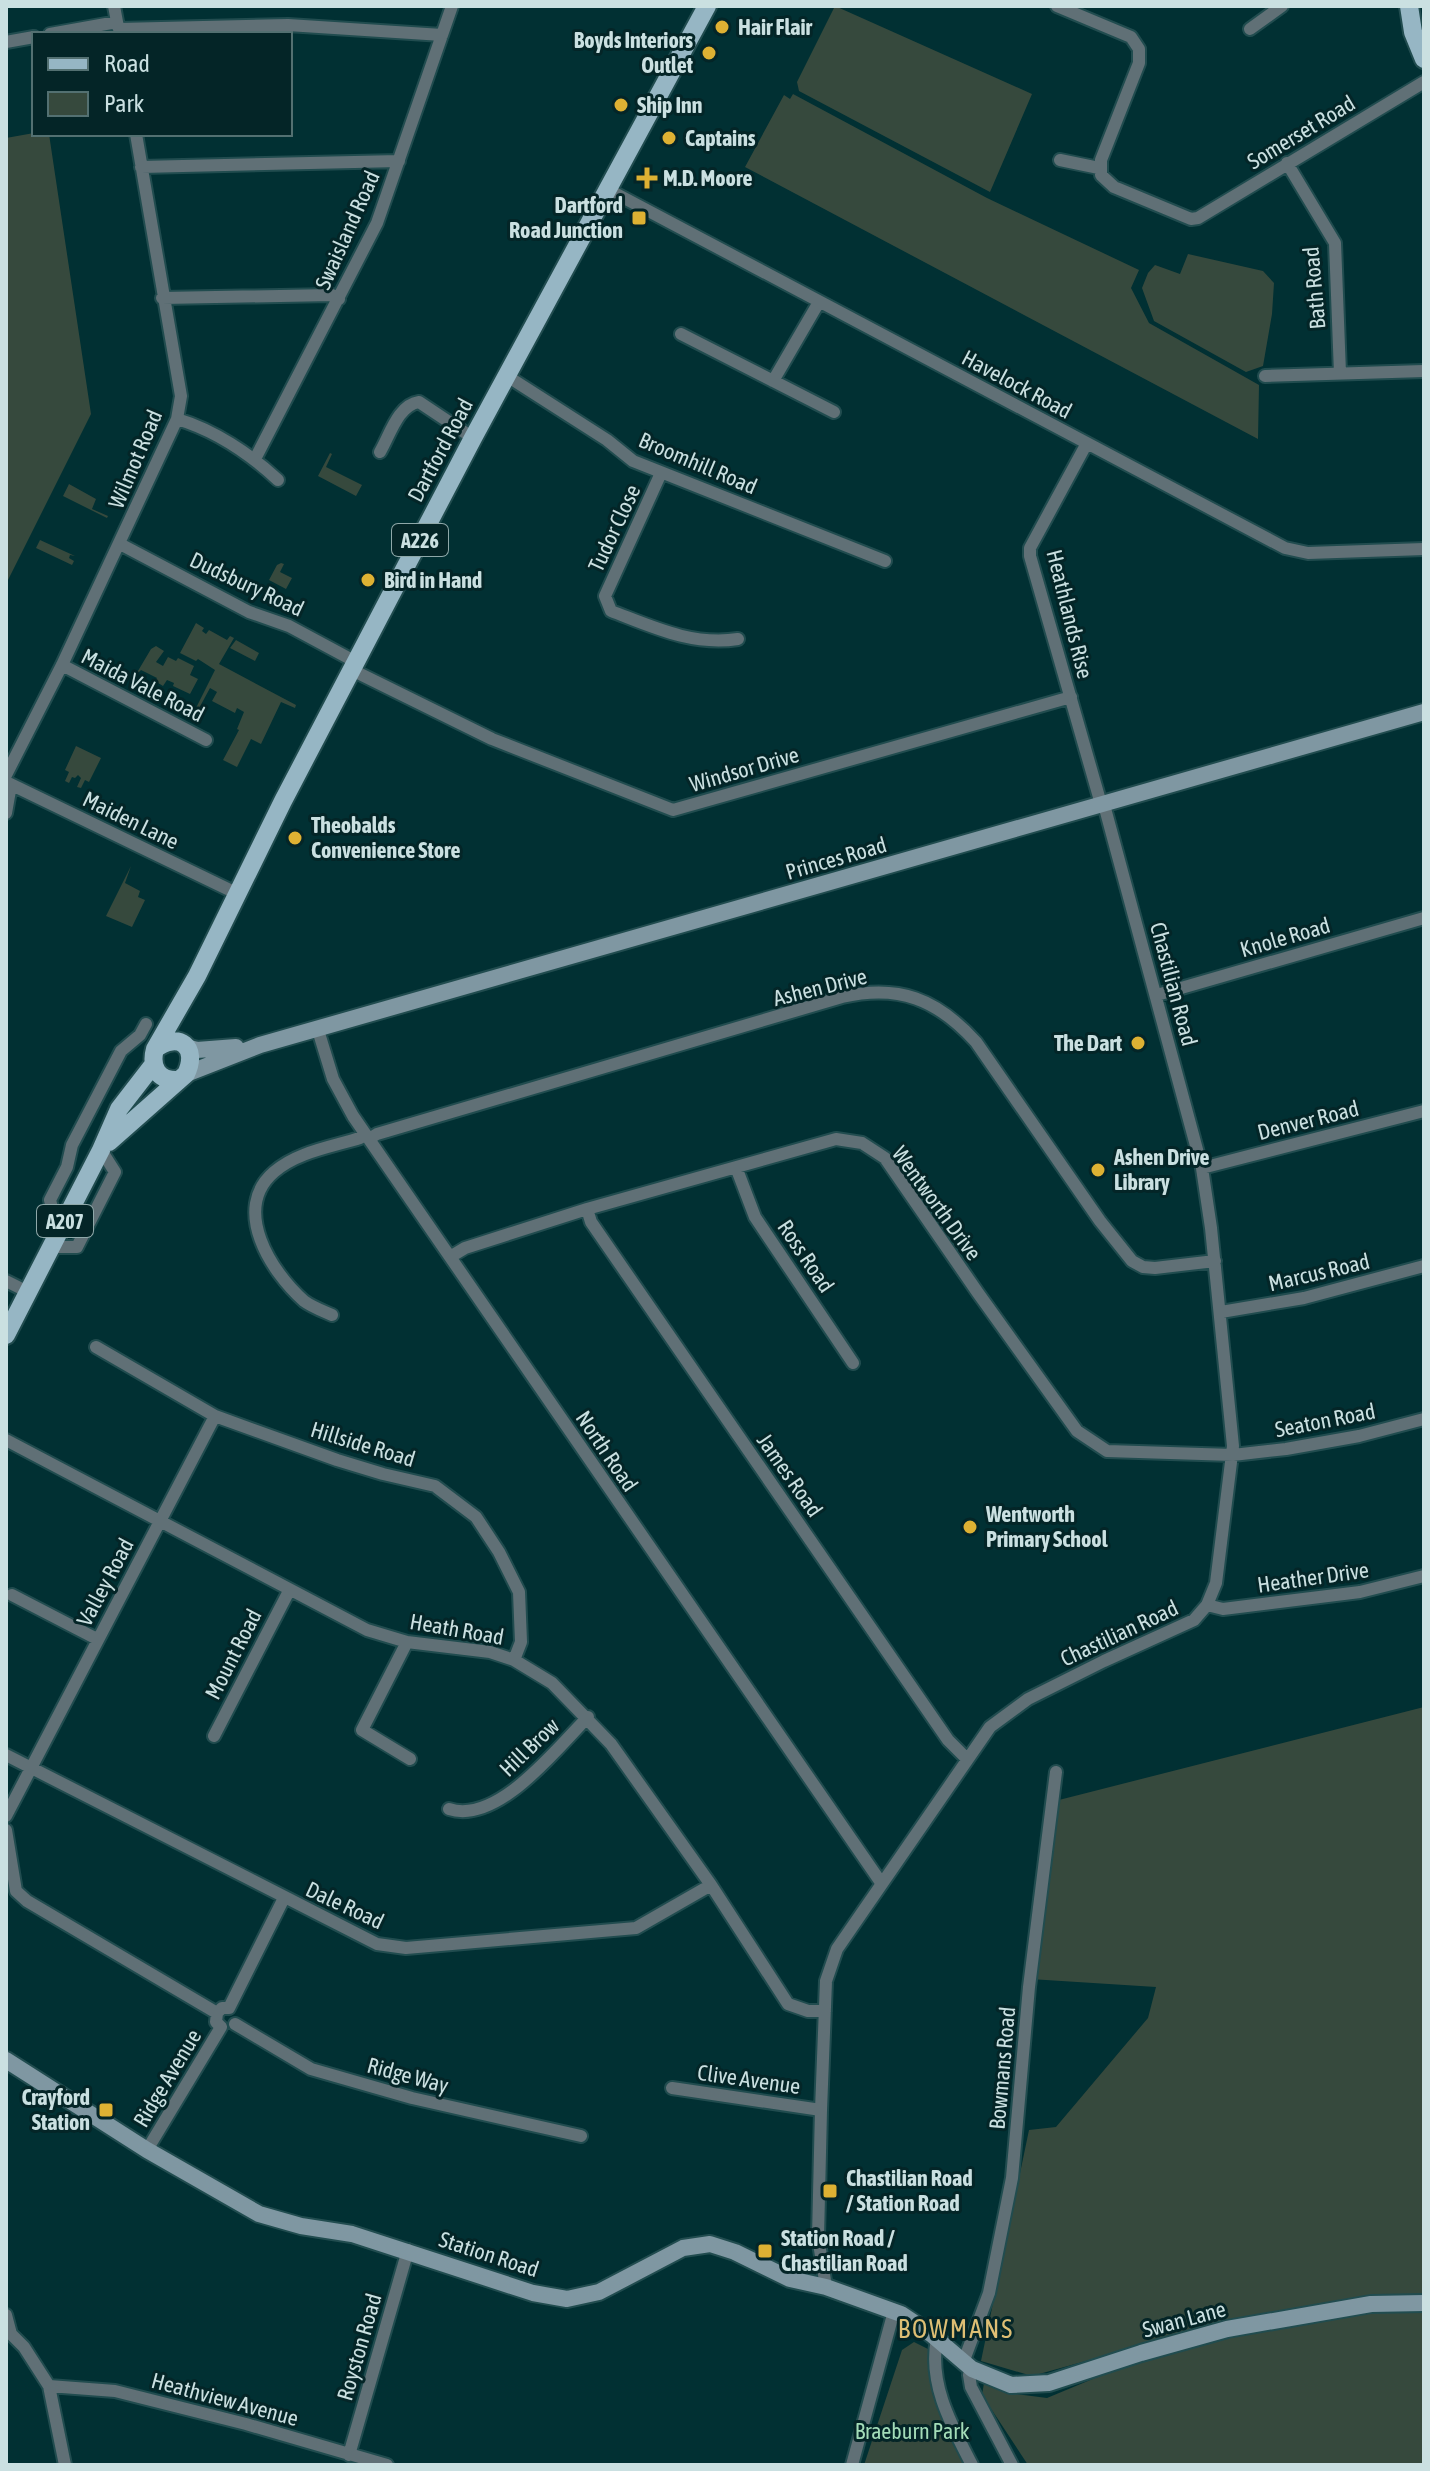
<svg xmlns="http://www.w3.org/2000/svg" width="1430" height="2471" font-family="'Asap Condensed',sans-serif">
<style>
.green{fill:#36493d}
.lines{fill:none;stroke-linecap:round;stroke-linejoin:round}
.street-casing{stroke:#214c4f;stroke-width:16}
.secondary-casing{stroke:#214c4f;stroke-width:20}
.primary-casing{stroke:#214c4f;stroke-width:22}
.street{stroke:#607076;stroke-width:12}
.secondary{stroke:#7f97a2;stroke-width:16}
.primary{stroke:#96b6c4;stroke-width:18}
.poi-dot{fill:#deb133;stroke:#042527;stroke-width:3}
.labels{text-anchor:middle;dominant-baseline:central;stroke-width:6;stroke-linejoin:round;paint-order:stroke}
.shield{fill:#042527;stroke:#8fa8a9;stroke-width:2}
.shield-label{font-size:20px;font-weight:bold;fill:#cae0e1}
.poi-label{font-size:22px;font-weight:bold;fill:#cae0e1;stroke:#042527;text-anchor:start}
.street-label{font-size:22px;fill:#cae0e1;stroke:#042527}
.park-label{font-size:22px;fill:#a3dcb8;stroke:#042527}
.quarter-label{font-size:26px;letter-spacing:2px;fill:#debe74;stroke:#042527}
</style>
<rect width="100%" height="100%" fill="#013033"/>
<path class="green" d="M 835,6 L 1032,94 L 990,192 L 799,91 L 797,82 Z
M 793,94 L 987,198 L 1139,270 L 1131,288 L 1149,323 L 1259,385 L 1258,439 L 745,167 L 784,95 L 790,99 Z
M 34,133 L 49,134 L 91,414 L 6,584 L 6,138 Z
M 1188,254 L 1263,271 L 1274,283 L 1272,314 L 1263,366 L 1246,372 L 1154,321 L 1142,288 L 1148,273 L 1155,265 L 1180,274 Z
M 330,453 L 332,454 L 326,467 L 362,485 L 356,496 L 318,476 Z
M 69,484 L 96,499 L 92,509 L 108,516 L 107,518 L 63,496 Z
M 40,540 L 75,556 L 70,555 L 69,558 L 74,561 L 72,565 L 36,548 Z
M 281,563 L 284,564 L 280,572 L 292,578 L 286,589 L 269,580 L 277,565 Z
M 196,623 L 204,628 L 202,631 L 206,634 L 209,630 L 227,640 L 230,636 L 234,638 L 219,664 L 296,705 L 295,708 L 281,702 L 261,744 L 251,739 L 237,767 L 223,760 L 239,730 L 237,729 L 244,712 L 237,708 L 235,713 L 212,701 L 217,692 L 210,688 L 197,712 L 195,710 L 215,670 L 198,659 L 196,661 L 180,653 Z
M 236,640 L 259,653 L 255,661 L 230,648 Z
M 156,646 L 164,651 L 156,662 L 163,666 L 168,657 L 176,661 L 178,658 L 194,666 L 190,675 L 198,679 L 190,694 L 173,686 L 174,683 L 167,680 L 163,686 L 155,681 L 157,678 L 141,670 L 135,676 L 151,649 Z
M 76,746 L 101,758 L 89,782 L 85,780 L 81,788 L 77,787 L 81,778 L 78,775 L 75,778 L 72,777 L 69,783 L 65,781 L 69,772 L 65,770 Z
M 131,866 L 125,883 L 140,891 L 138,897 L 145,900 L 132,927 L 106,916 Z
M 1424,1707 L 1424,2465 L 1028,2465 L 982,2395 L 984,2383 L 1009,2393 L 1047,2398 L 1107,2373 L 1223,2338 L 1366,2311 L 1367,2298 L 1347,2300 L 1172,2337 L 1032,2376 L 981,2361 L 1029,2130 L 1056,2127 L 1148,2018 L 1156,1987 L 1030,1979 L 1055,1801 Z
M 914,2342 L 930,2350 L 933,2396 L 966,2462 L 961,2465 L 864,2465 L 902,2350 Z"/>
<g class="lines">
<g class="street-casing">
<path id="street" d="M 114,6 L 118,27
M 1057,6 L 1131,37 L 1139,49 L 1139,63 L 1101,160 L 1101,175 L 1114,187 L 1191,219 L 1198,218 L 1424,82
M 119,29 L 288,25 L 442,35
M 1250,29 L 1282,6
M 50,34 L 117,22
M 6,42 L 34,37
M 1060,160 L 1099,168
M 1287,163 L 1335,243 L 1340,373
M 141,167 L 399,161
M 607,189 L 1285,548 L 1308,553 L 1424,549
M 162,298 L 332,295 L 339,299
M 681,334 L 834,412
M 507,376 L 607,440 L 633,461 L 885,561
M 1265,376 L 1424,371
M 773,381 L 819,302
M 177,419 C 214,430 250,454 278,480
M 380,452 C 390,435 398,405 419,402 L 473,438
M 255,459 L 377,223 L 452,6
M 661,473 L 605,596 L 611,611 C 653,627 692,646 738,639
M 120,544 L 249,612 L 289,626 L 356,662
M 62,665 L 206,740
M 352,670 L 492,739 L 673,810 L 1071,697
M 6,775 L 62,665 L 177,419 L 181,396 L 136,134
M 6,782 L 238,894
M 6,813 L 11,785
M 1157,995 L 1424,918
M 318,1030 L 333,1079 L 353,1116 L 882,1884
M 369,1139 L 377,1134 L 842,997 C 899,984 937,999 976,1042 L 1100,1221 L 1132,1261 L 1143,1267 L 1155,1268 L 1215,1261
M 736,1167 L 755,1217 L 853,1363
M 1202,1168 L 1424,1111
M 587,1209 L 591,1222 L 948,1740 L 967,1759
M 66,1219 L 52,1208 L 50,1200 L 67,1167 L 72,1145 L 121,1051 L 140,1035 L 146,1024
M 52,1247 L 77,1247 L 115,1172 L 101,1150
M 450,1257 L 465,1248 L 587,1209 L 836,1139 L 862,1143 L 885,1158 L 978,1293 L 1077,1431 L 1107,1451 L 1233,1455 L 1286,1449 L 1359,1436 L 1424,1419
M 6,1281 L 28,1292
M 1221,1312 L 1304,1298 L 1424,1266
M 332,1315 C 323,1311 312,1307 304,1301 C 271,1272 231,1209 274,1172 C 297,1152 331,1147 360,1138 L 365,1134
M 96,1347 L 215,1416 L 337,1460 L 383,1474 L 435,1486 L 476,1517 L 499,1552 L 519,1592 L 521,1642 L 514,1660
M 6,1440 L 367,1630 L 407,1642 L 490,1652 L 514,1660 L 552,1683 L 611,1744 L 711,1885 L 788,2004 L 808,2011 L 825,2011
M 12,1595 L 97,1639
M 1207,1605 L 1223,1609 L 1360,1592 L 1424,1576
M 407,1642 L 362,1730 L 410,1759
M 214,1736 L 289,1591
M 6,1755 L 377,1944 L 406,1948 L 636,1928 L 711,1885
M 449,1809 C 498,1825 557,1748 588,1717
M 6,1816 L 215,1416
M 6,1830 L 16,1891 L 27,1901 L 217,2013
M 235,2024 L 311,2069 L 412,2098 L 581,2136
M 221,2027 L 216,2022 L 217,2013 L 222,2008 L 229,2008 L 284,1898
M 672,2088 L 821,2110
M 147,2150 L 221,2027
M 826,2287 L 818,2237 L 821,2110 L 826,1981 L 837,1949 L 990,1727 L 1028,1699 L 1104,1661 L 1194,1620 L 1207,1605 L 1216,1583 L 1233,1446 L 1211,1228 L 1202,1168 L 1106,812 L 1099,797 L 1030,556 L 1030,548 L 1087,443
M 6,2315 L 11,2334 L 24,2347 L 49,2386 L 65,2465
M 937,2339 C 928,2384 952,2426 972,2465
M 963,2363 L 989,2293 L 1012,2178 L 1029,1987 L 1056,1772
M 972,2369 L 969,2375 L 971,2387 L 1012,2465
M 49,2386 L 115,2391 L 246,2424 L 387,2465
M 349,2455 L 408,2250
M 852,2465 L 894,2311"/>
</g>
<g class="secondary-casing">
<path id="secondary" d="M 186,1047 L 197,1050 L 236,1047
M 186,1074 L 260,1045 L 1424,712
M 6,2060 L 147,2150 L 259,2214 L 301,2226 L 352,2234 L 533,2293 L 567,2299 L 599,2292 L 683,2248 L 710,2244 L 735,2252 L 790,2279 L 826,2287 L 901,2314 L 931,2334 L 972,2369 L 1011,2385 L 1049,2383 L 1141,2353 L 1227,2329 L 1371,2304 L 1424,2303"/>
</g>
<g class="primary-casing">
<path id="primary" d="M 1409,6 L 1413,32 L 1424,59
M 178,1080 C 158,1081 150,1067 155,1049 L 197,976 L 283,801 L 473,438 L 707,6
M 109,1142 L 186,1074 C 199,1047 179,1031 155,1049
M 6,1335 L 101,1150 L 119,1109 L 153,1065"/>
</g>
<use href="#street" class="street"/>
<use href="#secondary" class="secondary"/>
<use href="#primary" class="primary"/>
</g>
<g class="poi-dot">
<circle cx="722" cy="27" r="8"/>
<circle cx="709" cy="53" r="8"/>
<circle cx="621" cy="105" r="8"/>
<circle cx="669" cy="138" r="8"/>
<path d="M643 166h8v8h8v8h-8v8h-8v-8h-8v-8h8z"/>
<rect x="631" y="210" width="16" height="16" rx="4"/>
<circle cx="368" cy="580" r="8"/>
<circle cx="295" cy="838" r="8"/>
<circle cx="1138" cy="1043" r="8"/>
<circle cx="1098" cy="1170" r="8"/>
<circle cx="970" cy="1527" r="8"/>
<rect x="98" y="2102" width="16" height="16" rx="4"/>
<rect x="822" y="2183" width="16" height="16" rx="4"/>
<rect x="757" y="2243" width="16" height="16" rx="4"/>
</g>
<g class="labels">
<g class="shield">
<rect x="392" y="524" width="56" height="32" rx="6"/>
<rect x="37" y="1205" width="56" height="32" rx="6"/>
</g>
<g class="shield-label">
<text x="420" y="540">A226</text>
<text x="65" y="1221">A207</text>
</g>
<g class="poi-label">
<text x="738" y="27">Hair Flair</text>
<text x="693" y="40" text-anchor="end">Boyds Interiors<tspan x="693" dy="25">Outlet</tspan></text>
<text x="637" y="105">Ship Inn</text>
<text x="685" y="138">Captains</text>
<text x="663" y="178">M.D. Moore</text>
<text x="623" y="205" text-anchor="end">Dartford<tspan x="623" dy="25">Road Junction</tspan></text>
<text x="384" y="580">Bird in Hand</text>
<text x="311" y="825">Theobalds<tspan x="311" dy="25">Convenience Store</tspan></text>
<text x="1122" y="1043" text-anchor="end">The Dart</text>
<text x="1114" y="1157">Ashen Drive<tspan x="1114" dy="25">Library</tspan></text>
<text x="986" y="1514">Wentworth<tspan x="986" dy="25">Primary School</tspan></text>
<text x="90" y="2097" text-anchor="end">Crayford<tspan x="90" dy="25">Station</tspan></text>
<text x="846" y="2178">Chastilian Road<tspan x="846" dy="25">/ Station Road</tspan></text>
<text x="781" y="2238">Station Road /<tspan x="781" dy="25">Chastilian Road</tspan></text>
</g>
<g class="street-label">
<text transform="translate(1301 132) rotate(-31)">Somerset Road</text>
<text transform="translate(347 230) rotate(-66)">Swaisland Road</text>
<text transform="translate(1314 288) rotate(-95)">Bath Road</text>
<text transform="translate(1017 384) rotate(28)">Havelock Road</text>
<text transform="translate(440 450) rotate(-62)">Dartford Road</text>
<text transform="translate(135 459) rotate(-67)">Wilmot Road</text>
<text transform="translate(698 463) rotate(23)">Broomhill Road</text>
<text transform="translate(614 528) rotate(-65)">Tudor Close</text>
<text transform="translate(247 584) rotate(25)">Dudsbury Road</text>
<text transform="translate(1070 614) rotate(76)">Heathlands Rise</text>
<text transform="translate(143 685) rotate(27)">Maida Vale Road</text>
<text transform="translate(744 769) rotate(-16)">Windsor Drive</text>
<text transform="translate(131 820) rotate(26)">Maiden Lane</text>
<text transform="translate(836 858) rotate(-16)">Princes Road</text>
<text transform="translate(1285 937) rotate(-16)">Knole Road</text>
<text transform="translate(1174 984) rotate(75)">Chastilian Road</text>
<text transform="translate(820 987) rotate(-14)">Ashen Drive</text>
<text transform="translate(1308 1120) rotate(-14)">Denver Road</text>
<text transform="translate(937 1203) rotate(54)">Wentworth Drive</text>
<text transform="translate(806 1256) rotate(56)">Ross Road</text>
<text transform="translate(1319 1272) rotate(-13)">Marcus Road</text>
<text transform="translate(1325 1420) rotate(-11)">Seaton Road</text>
<text transform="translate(363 1444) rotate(17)">Hillside Road</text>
<text transform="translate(607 1451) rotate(56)">North Road</text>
<text transform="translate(790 1475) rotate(55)">James Road</text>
<text transform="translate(1313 1577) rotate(-8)">Heather Drive</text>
<text transform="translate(105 1582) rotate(-62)">Valley Road</text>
<text transform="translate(457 1629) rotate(10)">Heath Road</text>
<text transform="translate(1119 1633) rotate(-25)">Chastilian Road</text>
<text transform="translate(233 1654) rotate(-63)">Mount Road</text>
<text transform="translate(529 1747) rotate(-44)">Hill Brow</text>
<text transform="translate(345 1905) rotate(25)">Dale Road</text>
<text transform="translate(1002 2068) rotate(-85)">Bowmans Road</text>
<text transform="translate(408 2075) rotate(15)">Ridge Way</text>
<text transform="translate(167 2078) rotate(-59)">Ridge Avenue</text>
<text transform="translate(749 2079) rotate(8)">Clive Avenue</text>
<text transform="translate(489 2254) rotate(18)">Station Road</text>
<text transform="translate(1184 2319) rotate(-15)">Swan Lane</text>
<text transform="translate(359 2347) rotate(-74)">Royston Road</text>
<text transform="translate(225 2399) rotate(15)">Heathview Avenue</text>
</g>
<g class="park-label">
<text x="912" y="2431">Braeburn Park</text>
</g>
<g class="quarter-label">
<text x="956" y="2329">BOWMANS</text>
</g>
</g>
<rect width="1430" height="2471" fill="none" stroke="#cae0e1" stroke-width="16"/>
<rect x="32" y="32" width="260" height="104" fill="#042527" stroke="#537071" stroke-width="2"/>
<rect x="48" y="58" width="40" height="12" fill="#96b6c4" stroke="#537071" stroke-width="2"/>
<text x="104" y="72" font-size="24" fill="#cae0e1">Road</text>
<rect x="48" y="92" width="40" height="24" fill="#36493d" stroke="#537071" stroke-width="2"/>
<text x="104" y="112" font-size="24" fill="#cae0e1">Park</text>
</svg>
